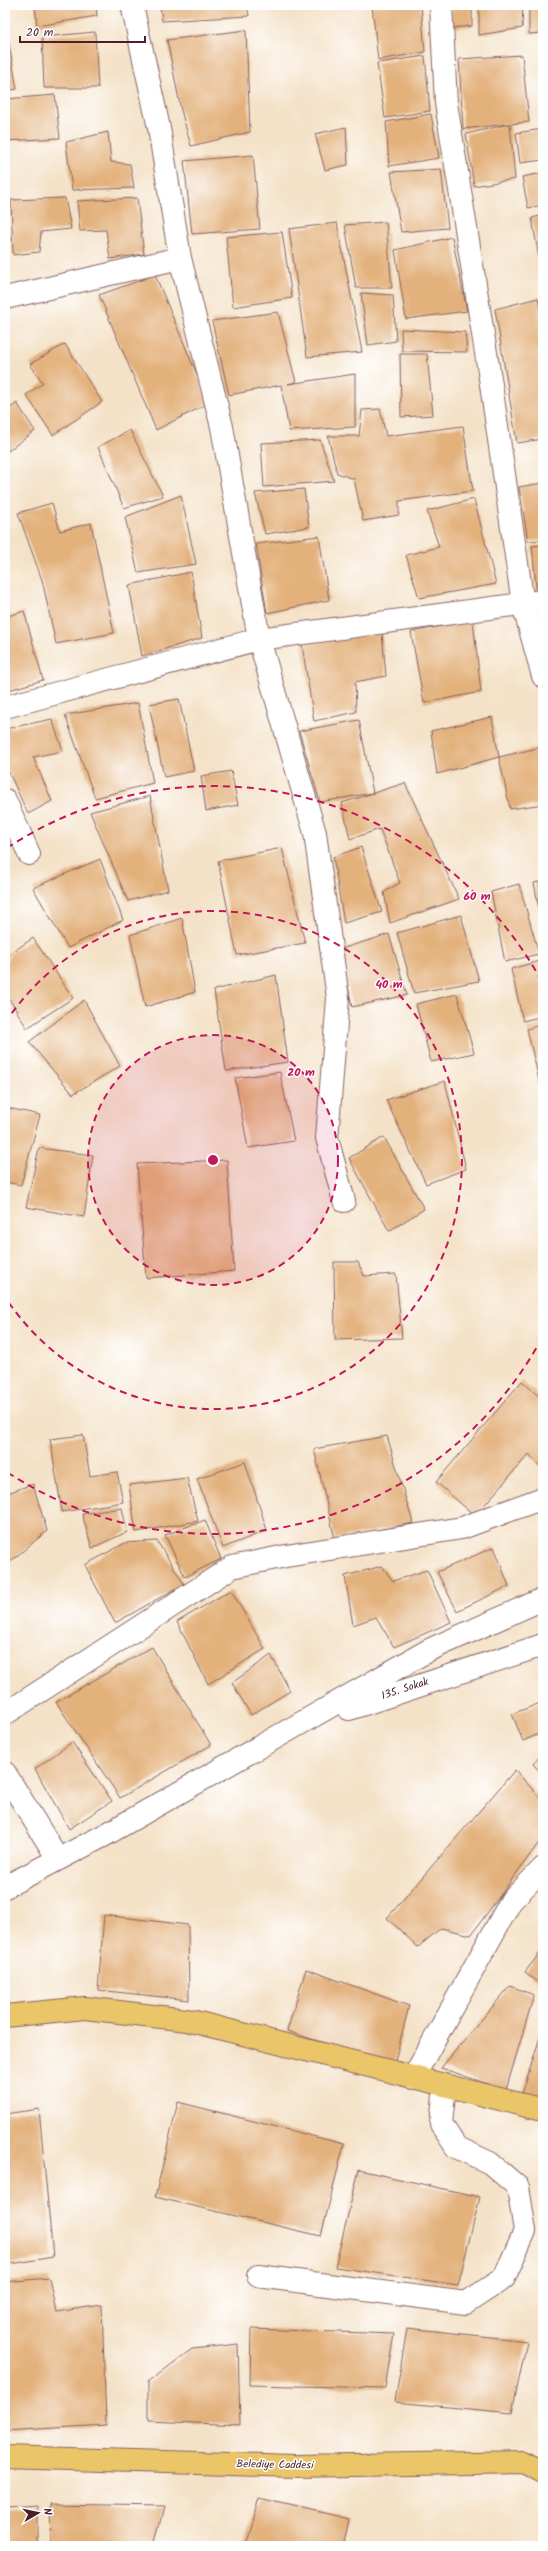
<svg xmlns="http://www.w3.org/2000/svg" width="548" height="2551" font-family="Kalam,sans-serif">
<style>
.building{fill:#e3b17c}
.lines{fill:none;stroke-linecap:round;stroke-linejoin:round}
.minor-casing{stroke:#866362;stroke-width:24}
.major-casing{stroke:#866362;stroke-width:24}
.minor{stroke:#fff;stroke-width:22}
.major{stroke:#ebc669;stroke-width:22}
.ring{fill:none;stroke:#c2185b;stroke-width:2;stroke-dasharray:7 5}
.labels{text-anchor:middle;dominant-baseline:central;stroke-width:3;stroke-linejoin:round;paint-order:stroke}
.street-label{font-size:11px;fill:#4a1f2b;stroke:#fff}
.centre{fill:#c2185b;stroke:#fff;stroke-width:2}
.ring-label{font-size:12px;text-anchor:middle;font-weight:bold;fill:#c2185b;stroke:#fff;stroke-width:3;stroke-linejoin:round;paint-order:stroke}
</style>
<rect width="100%" height="100%" fill="#fff"/>
<filter id="ink" filterUnits="userSpaceOnUse"><feTurbulence type="fractalNoise" baseFrequency=".025" numOctaves="2"/><feDisplacementMap in="SourceGraphic" scale="8" xChannelSelector="R" yChannelSelector="G"/><feConvolveMatrix kernelMatrix="1 2 1 2 8 2 1 2 1" color-interpolation-filters="sRGB"/></filter>
<filter id="wash" filterUnits="userSpaceOnUse"><feTurbulence type="fractalNoise" baseFrequency=".012" numOctaves="4" result="noise"/><feDisplacementMap in="SourceGraphic" scale="16" xChannelSelector="R" yChannelSelector="G"/><feGaussianBlur stdDeviation="0.9" result="paint"/><feColorMatrix in="noise" values="0 0 0 0 0 0 0 0 0 0 0 0 0 0 0 0 0 1.4 0 .05"/><feComposite in="paint" operator="in"/></filter>
<g filter="url(#wash)">
<rect width="100%" height="100%" fill="#f4e2c8"/>
<g id="blocks">
<path class="building" d="M 35,5 L 96,5 L 97,16 L 37,26 Z
M 160,5 L 247,5 L 249,16 L 162,21 Z
M 288,5 L 320,5 L 320,6 L 288,9 Z
M 382,5 L 421,5 L 425,52 L 378,60 L 372,6 Z
M 451,5 L 472,5 L 472,26 L 451,28 Z
M 479,5 L 523,5 L 522,28 L 479,35 Z
M 529,5 L 543,5 L 543,33 L 529,34 Z
M 246,30 L 250,132 L 191,146 L 181,110 L 167,40 Z
M 95,32 L 98,88 L 44,88 L 42,37 Z
M 5,38 L 8,38 L 17,89 L 5,91 Z
M 522,55 L 529,122 L 510,124 L 515,179 L 474,186 L 466,134 L 509,124 L 463,129 L 459,59 Z
M 425,56 L 430,111 L 385,118 L 377,63 Z
M 55,95 L 60,138 L 5,141 L 5,99 Z
M 431,114 L 439,158 L 389,166 L 386,122 Z
M 346,127 L 348,165 L 325,170 L 315,134 Z
M 543,129 L 543,160 L 520,163 L 516,133 Z
M 108,132 L 111,162 L 130,164 L 134,188 L 72,190 L 66,142 Z
M 253,155 L 260,229 L 192,234 L 184,161 Z
M 441,169 L 448,228 L 401,232 L 391,172 Z
M 543,173 L 543,205 L 528,208 L 522,177 Z
M 65,198 L 71,229 L 41,232 L 39,252 L 13,255 L 11,200 Z
M 137,198 L 144,254 L 110,259 L 106,230 L 80,231 L 77,201 Z
M 543,215 L 543,275 L 542,275 L 532,218 Z
M 386,222 L 392,288 L 356,288 L 345,225 Z
M 337,223 L 362,352 L 307,357 L 289,229 Z
M 282,232 L 292,298 L 233,307 L 226,237 Z
M 452,237 L 467,311 L 406,319 L 395,250 Z
M 155,275 L 209,403 L 156,430 L 99,295 Z
M 361,293 L 393,295 L 396,341 L 368,345 Z
M 538,298 L 543,330 L 543,439 L 517,443 L 495,309 Z
M 278,312 L 296,382 L 288,384 L 355,374 L 355,427 L 289,431 L 281,385 L 229,395 L 212,321 Z
M 401,329 L 465,332 L 467,352 L 402,351 Z
M 65,344 L 102,402 L 53,435 L 26,395 L 43,383 L 30,364 Z
M 400,354 L 427,354 L 433,415 L 401,417 Z
M 17,403 L 35,431 L 5,453 L 5,412 Z
M 380,409 L 386,436 L 463,426 L 473,491 L 399,501 L 399,515 L 363,521 L 354,479 L 337,473 L 328,436 L 359,436 L 362,410 Z
M 130,430 L 163,496 L 124,508 L 98,447 Z
M 320,440 L 334,481 L 264,487 L 261,443 Z
M 543,483 L 543,540 L 528,541 L 519,487 Z
M 304,489 L 309,527 L 265,534 L 255,493 Z
M 181,495 L 196,564 L 138,573 L 125,517 Z
M 474,499 L 496,584 L 419,598 L 406,555 L 439,547 L 427,511 Z
M 52,503 L 60,531 L 91,523 L 114,633 L 56,644 L 42,580 L 18,513 Z
M 319,536 L 329,600 L 267,613 L 256,544 Z
M 543,545 L 543,595 L 537,596 L 532,546 Z
M 191,572 L 202,638 L 142,656 L 129,585 Z
M 24,611 L 43,680 L 5,691 L 5,617 Z
M 473,620 L 481,692 L 424,703 L 411,632 Z
M 382,633 L 386,676 L 355,682 L 356,712 L 314,721 L 302,644 Z
M 179,699 L 194,771 L 164,777 L 149,704 Z
M 138,703 L 153,783 L 95,798 L 65,715 Z
M 492,717 L 499,757 L 437,774 L 431,731 Z
M 52,719 L 63,751 L 33,757 L 52,801 L 28,814 L 5,764 L 5,729 Z
M 359,720 L 373,793 L 320,802 L 299,731 Z
M 542,747 L 543,804 L 510,809 L 499,757 Z
M 231,771 L 238,805 L 206,811 L 201,776 Z
M 405,783 L 459,899 L 390,923 L 384,892 L 400,883 L 380,829 L 350,839 L 342,803 Z
M 150,796 L 168,890 L 128,901 L 90,812 Z
M 361,847 L 382,912 L 344,923 L 333,857 Z
M 282,848 L 305,943 L 237,955 L 218,861 Z
M 100,859 L 123,920 L 68,948 L 33,888 Z
M 543,881 L 543,923 L 542,923 L 534,883 Z
M 519,884 L 539,954 L 505,962 L 491,892 Z
M 461,915 L 479,981 L 414,993 L 397,933 Z
M 182,918 L 195,992 L 145,1007 L 130,935 Z
M 389,934 L 407,995 L 352,1007 L 341,949 Z
M 33,938 L 73,998 L 27,1028 L 5,992 L 5,966 L 10,954 Z
M 543,960 L 543,1016 L 523,1021 L 511,969 Z
M 276,975 L 288,1062 L 226,1071 L 214,990 Z
M 457,994 L 474,1053 L 431,1062 L 416,1004 Z
M 84,1000 L 120,1066 L 73,1094 L 29,1042 Z
M 543,1024 L 543,1088 L 541,1088 L 527,1029 Z
M 280,1072 L 294,1141 L 248,1148 L 235,1078 Z
M 445,1081 L 466,1169 L 426,1184 L 386,1100 Z
M 8,1108 L 40,1115 L 21,1185 L 5,1182 L 5,1117 Z
M 384,1137 L 424,1209 L 389,1231 L 349,1158 Z
M 39,1148 L 93,1155 L 84,1217 L 26,1207 Z
M 227,1160 L 234,1271 L 146,1278 L 137,1164 Z
M 334,1262 L 358,1262 L 364,1276 L 396,1274 L 402,1338 L 335,1340 Z
M 522,1381 L 543,1400 L 543,1470 L 529,1454 L 475,1516 L 436,1482 Z
M 83,1435 L 90,1476 L 117,1472 L 123,1502 L 62,1512 L 50,1439 Z
M 387,1436 L 413,1523 L 335,1539 L 314,1449 Z
M 245,1462 L 267,1530 L 223,1548 L 197,1479 Z
M 187,1478 L 198,1521 L 136,1532 L 129,1485 Z
M 33,1484 L 47,1531 L 5,1566 L 5,1494 Z
M 122,1508 L 127,1532 L 92,1548 L 82,1514 Z
M 205,1520 L 221,1559 L 185,1577 L 165,1535 Z
M 157,1541 L 184,1584 L 115,1623 L 85,1565 L 125,1543 Z
M 494,1547 L 509,1586 L 457,1611 L 437,1572 Z
M 382,1566 L 393,1581 L 427,1570 L 451,1622 L 394,1647 L 376,1617 L 353,1625 L 345,1576 Z
M 231,1590 L 265,1649 L 208,1684 L 177,1622 Z
M 152,1647 L 211,1745 L 120,1798 L 56,1702 Z
M 271,1655 L 290,1691 L 251,1715 L 232,1683 Z
M 543,1702 L 543,1732 L 523,1741 L 512,1714 Z
M 72,1742 L 112,1801 L 69,1829 L 35,1769 Z
M 543,1753 L 543,1775 L 533,1764 Z
M 515,1770 L 543,1801 L 543,1837 L 471,1935 L 441,1928 L 418,1947 L 387,1918 Z
M 104,1915 L 188,1925 L 189,2000 L 98,1990 Z
M 543,1949 L 543,1986 L 525,1972 Z
M 306,1969 L 409,2006 L 394,2065 L 287,2031 Z
M 510,1986 L 534,1995 L 506,2090 L 441,2068 Z
M 543,2028 L 543,2101 L 521,2097 Z
M 178,2102 L 344,2144 L 321,2236 L 155,2197 Z
M 39,2109 L 53,2257 L 5,2265 L 5,2114 Z
M 359,2170 L 480,2197 L 458,2285 L 335,2267 Z
M 49,2278 L 56,2312 L 102,2305 L 106,2425 L 5,2431 L 5,2282 Z
M 407,2328 L 527,2341 L 512,2413 L 395,2402 Z
M 251,2329 L 394,2334 L 385,2388 L 250,2385 Z
M 238,2344 L 240,2425 L 148,2421 L 148,2382 L 192,2349 Z
M 259,2498 L 350,2519 L 344,2546 L 245,2546 Z
M 50,2504 L 164,2506 L 154,2546 L 51,2546 Z
M 37,2506 L 37,2546 L 5,2546 L 5,2508 Z"/>
</g>
</g>
<g filter="url(#ink)">
<use href="#blocks" fill-opacity="0" stroke="#866362" stroke-width="1"/>
<g class="lines">
<g class="minor-casing">
<path id="minor" d="M 132,5 L 159,128 L 180,258 L 222,427 L 259,639 L 315,833 L 338,998 L 327,1138 L 344,1201
M 441,5 L 446,103 L 490,378 L 523,604 L 543,676
M 5,298 L 180,258
M 5,707 L 259,639 L 543,601
M 5,800 L 29,854
M 349,1709 L 543,1645
M 5,1714 L 232,1567 L 286,1556 L 462,1528 L 543,1498
M 5,1773 L 58,1859
M 5,1887 L 105,1835 L 429,1650 L 543,1599
M 413,2078 L 511,1901 L 543,1868
M 258,2276 L 466,2303 L 504,2278 L 525,2231 L 518,2187 L 490,2163 L 456,2147 L 441,2124 L 445,2086"/>
</g>
<g class="major-casing">
<path id="major" d="M 5,2016 L 85,2008 L 187,2020 L 543,2110
M 5,2457 L 294,2466 L 523,2462 L 543,2472"/>
</g>
<use href="#minor" class="minor"/>
<use href="#major" class="major"/>
</g>
</g>
<circle cx="213" cy="1160" r="125" fill="#c2185b" fill-opacity=".12"/>
<g class="ring">
<circle cx="213" cy="1160" r="125"/>
<path d="M5 1023A249 249 0 1 1 5 1297"/>
<path d="M542 1338A374 374 0 0 1 7 1472M7 848A374 374 0 0 1 542 982"/>
</g>
<g class="labels">
<g class="street-label">
<text transform="translate(405 1689) rotate(-18)">135. Sokak</text>
<text transform="translate(275 2465) rotate(1)">Belediye Caddesi</text>
</g>
</g>
<circle cx="213" cy="1160" r="6" class="centre"/>
<g class="ring-label">
<text x="477" y="900">60 m</text>
<text x="389" y="988">40 m</text>
<text x="301" y="1076">20 m</text>
</g>
<rect width="548" height="2551" fill="none" stroke="#fff" stroke-width="20"/>
<g transform="translate(38 2513) rotate(81)" stroke="#ffffff" stroke-width="3" paint-order="stroke">
<path d="M0-3L7 15L0 10L-7 15Z" fill="#4a1f2b"/>
<text y="-6" font-size="11" font-weight="bold" text-anchor="middle" fill="#4a1f2b">N</text>
</g>
<path d="M20 36v6h125v-6" fill="none" stroke="#4a1f2b" stroke-width="2"/>
<text x="26" y="36" font-size="12" fill="#4a1f2b" stroke="#ffffff" stroke-width="3" paint-order="stroke">20 m</text>
</svg>
